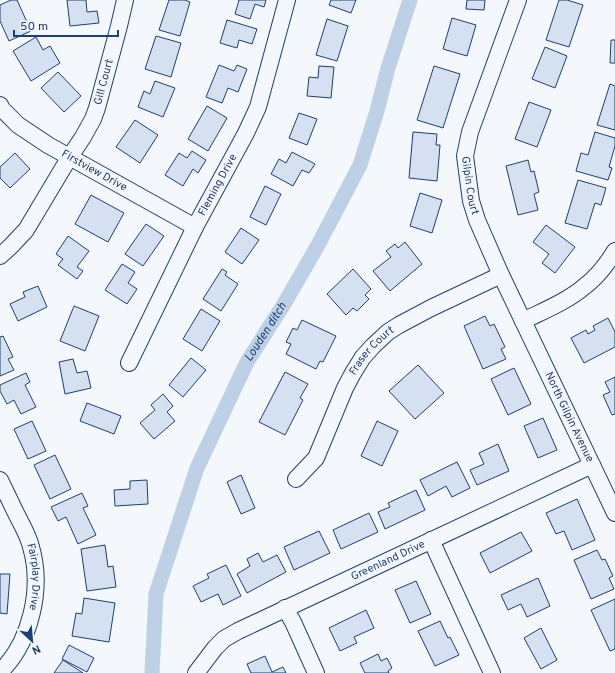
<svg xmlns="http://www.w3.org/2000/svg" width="615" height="673" font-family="Overpass,sans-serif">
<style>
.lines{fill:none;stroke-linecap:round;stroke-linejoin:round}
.canal{stroke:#bed0e5;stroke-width:15}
.building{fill:#d5e0f0;stroke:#1d3f73}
.minor-casing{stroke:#1d3f73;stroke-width:18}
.minor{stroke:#f4f7fb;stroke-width:16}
.labels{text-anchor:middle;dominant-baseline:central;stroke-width:3;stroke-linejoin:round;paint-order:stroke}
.street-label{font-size:11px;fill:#1d3f73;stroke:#f4f7fb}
.water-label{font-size:12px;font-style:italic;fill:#1d3f73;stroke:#f4f7fb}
</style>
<rect width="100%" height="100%" fill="#f4f7fb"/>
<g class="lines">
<path class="canal" id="s1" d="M 152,673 L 156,594 L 197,468 L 247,362 L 284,304 L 318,245 L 360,165 L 377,111 L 388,68 L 410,0"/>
</g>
<path class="building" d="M 11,0 L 17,0 L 31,31 L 9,41 L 0,21 L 0,5 Z
M 67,0 L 86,0 L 87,12 L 97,11 L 99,23 L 70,26 Z
M 169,0 L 185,0 L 190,2 L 180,36 L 159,30 Z
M 239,0 L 266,0 L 264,7 L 255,4 L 250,19 L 235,14 Z
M 331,0 L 356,0 L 351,13 L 329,5 Z
M 467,0 L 485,0 L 484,10 L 466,9 Z
M 559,0 L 567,0 L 583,5 L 569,47 L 546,40 Z
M 452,18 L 476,25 L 467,56 L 443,49 Z
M 327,19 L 348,26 L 337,61 L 316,55 Z
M 227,20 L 257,29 L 252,44 L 239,40 L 237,48 L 220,43 Z
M 156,36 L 181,43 L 171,77 L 145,69 Z
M 36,37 L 43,50 L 50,46 L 60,63 L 31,81 L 13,51 Z
M 611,40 L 615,40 L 615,63 L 610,63 Z
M 545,47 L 567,56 L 555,88 L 532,79 Z
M 219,65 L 234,71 L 237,65 L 247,69 L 238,92 L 228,88 L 222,103 L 206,97 Z
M 319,66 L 334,67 L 331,98 L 307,96 L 309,77 L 318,78 Z
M 434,66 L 460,74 L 443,128 L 417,120 Z
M 58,72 L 81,96 L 64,112 L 41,88 Z
M 155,81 L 175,88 L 163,117 L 138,107 L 144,91 L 150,94 Z
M 610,84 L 615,86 L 615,130 L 597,125 Z
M 529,102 L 551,110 L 537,147 L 515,139 Z
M 207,106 L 227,118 L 208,151 L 188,139 Z
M 299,113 L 317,119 L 307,145 L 289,138 Z
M 135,120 L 158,135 L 140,163 L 116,147 Z
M 413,132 L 437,134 L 436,145 L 440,145 L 437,181 L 409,178 Z
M 595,132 L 615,138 L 615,146 L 609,167 L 612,168 L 608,180 L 576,171 L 581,153 L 588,155 Z
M 192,151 L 206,160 L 198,173 L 193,169 L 183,186 L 165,175 L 179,153 L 187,158 Z
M 292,152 L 315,164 L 309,173 L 302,170 L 293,186 L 271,174 L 279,159 L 286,163 Z
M 15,153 L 30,169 L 10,188 L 0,178 L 0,167 Z
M 528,160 L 531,172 L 534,171 L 539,192 L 534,194 L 538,210 L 518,215 L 506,166 Z
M 578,180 L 606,188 L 601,205 L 595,203 L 587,229 L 565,223 Z
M 265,186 L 281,194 L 266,225 L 250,217 Z
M 420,193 L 442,200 L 432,233 L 410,226 Z
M 91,195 L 124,213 L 108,242 L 75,224 Z
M 146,224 L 164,236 L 143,266 L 125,254 Z
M 546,225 L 575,247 L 555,273 L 542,263 L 549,254 L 533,242 Z
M 241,228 L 259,240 L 242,264 L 225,252 Z
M 68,236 L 89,251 L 77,267 L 83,271 L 77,279 L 58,265 L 63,259 L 56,254 Z
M 405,242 L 422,264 L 390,291 L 373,271 L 391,257 L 386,251 L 395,244 L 398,248 Z
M 122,264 L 135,272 L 128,283 L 137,289 L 127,304 L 105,290 Z
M 222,269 L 227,272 L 225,275 L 238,284 L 221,311 L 203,299 Z
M 353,269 L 371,289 L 365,295 L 369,299 L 357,311 L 353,308 L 346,315 L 327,294 Z
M 38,286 L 47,307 L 18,321 L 10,304 L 25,297 L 23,292 Z
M 74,306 L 99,316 L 85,351 L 60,341 Z
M 201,309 L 220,321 L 202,351 L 183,339 Z
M 485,316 L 490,326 L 494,324 L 505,347 L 501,349 L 506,359 L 483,369 L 464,326 Z
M 608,318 L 615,332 L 615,347 L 584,363 L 571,338 L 586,330 L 588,334 L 595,330 L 593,326 Z
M 302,320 L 336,336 L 323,362 L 320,361 L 316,369 L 286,354 L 291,344 L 286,342 L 293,328 L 297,330 Z
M 3,336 L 13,357 L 8,359 L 14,370 L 0,376 L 0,337 Z
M 191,358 L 206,370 L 183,397 L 169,385 Z
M 73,359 L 77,373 L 87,371 L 91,388 L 65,394 L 59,362 Z
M 418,365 L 444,393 L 415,419 L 389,391 Z
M 514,368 L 531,404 L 508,415 L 491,379 Z
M 285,372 L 308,384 L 300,398 L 303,400 L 285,435 L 259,422 Z
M 26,373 L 30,382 L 25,385 L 36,407 L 21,414 L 14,400 L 7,404 L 0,391 L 0,385 Z
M 615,377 L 615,414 L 612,415 L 603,395 L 610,392 L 605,382 Z
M 163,394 L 173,406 L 167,412 L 175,421 L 154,439 L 140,423 L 155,410 L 151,405 Z
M 87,403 L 121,416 L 114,434 L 80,421 Z
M 543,418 L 557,450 L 538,458 L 524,426 Z
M 32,421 L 46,451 L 28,459 L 14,429 Z
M 377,421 L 398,431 L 382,466 L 361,456 Z
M 498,444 L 509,471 L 477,485 L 470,470 L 484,464 L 479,453 Z
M 55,455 L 71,489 L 50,499 L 34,465 Z
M 457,462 L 470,488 L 452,497 L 446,486 L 428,496 L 420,480 Z
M 241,475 L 255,508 L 241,514 L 227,482 Z
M 147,480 L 148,504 L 115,506 L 114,490 L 130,489 L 130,481 Z
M 416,490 L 425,510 L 385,529 L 378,512 L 390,507 L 388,503 Z
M 82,493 L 88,506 L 83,508 L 96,535 L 78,544 L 66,517 L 58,521 L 51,507 Z
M 577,499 L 595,540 L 572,550 L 564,531 L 556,534 L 546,513 Z
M 369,513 L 378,532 L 341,549 L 333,530 Z
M 319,531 L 330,553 L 294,570 L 284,547 Z
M 521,532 L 532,551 L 490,573 L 480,553 Z
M 105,545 L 108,567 L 113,566 L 116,587 L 87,591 L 81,549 Z
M 597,550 L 602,560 L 605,559 L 613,576 L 609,578 L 614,589 L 591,599 L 574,560 Z
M 258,553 L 263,562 L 277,555 L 286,572 L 247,593 L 237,574 L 250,566 L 247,559 Z
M 226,565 L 241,596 L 223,605 L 218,594 L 201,602 L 193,586 L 209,578 L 207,574 Z
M 0,574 L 10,574 L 7,614 L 0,613 Z
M 538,578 L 550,606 L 527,617 L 521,604 L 508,610 L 501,595 Z
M 416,581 L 431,614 L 410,623 L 395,590 Z
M 84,598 L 115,603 L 109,642 L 72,636 L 76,613 L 82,614 Z
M 615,599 L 615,649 L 610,651 L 591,610 Z
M 366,610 L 374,628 L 354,637 L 357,643 L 340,651 L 329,628 Z
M 440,621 L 448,638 L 450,637 L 459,655 L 435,666 L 418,631 Z
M 541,628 L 557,660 L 541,669 L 524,638 Z
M 69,645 L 94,658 L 87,672 L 62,659 Z
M 378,654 L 381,661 L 387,658 L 392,668 L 388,671 L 389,673 L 365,673 L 360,663 Z
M 265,656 L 272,672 L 283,667 L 286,673 L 251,673 L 247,664 Z
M 63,660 L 83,673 L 54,673 Z"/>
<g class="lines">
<g class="minor-casing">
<g id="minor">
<path id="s2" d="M 518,0 L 470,132 L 465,156 L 471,201 L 477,220 L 501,275 L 615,513"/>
<path id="s3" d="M 0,105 L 2,109 L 18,125 L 48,145 L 195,227"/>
<path id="s4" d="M 0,256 L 10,247 L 26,230 L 69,158 L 83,137 L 93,119 L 97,108 L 119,26 L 125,0"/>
<path d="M 523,321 C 543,311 568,301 585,286 C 597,277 607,264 615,251"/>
<path id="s5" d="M 129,363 L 195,227 L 246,133 L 258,107 L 287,0"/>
<path id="s6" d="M 296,479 L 316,458 L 345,388 L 353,373 L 363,357 L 373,346 L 388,332 L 399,325 L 431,308 L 501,275"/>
<path id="s7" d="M 0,480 C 7,494 13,508 20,521 C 24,529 29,538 31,547 C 43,588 31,642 0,672"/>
<path d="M 431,540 L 492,673"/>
<path d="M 285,608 L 293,622 L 316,673"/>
<path id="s8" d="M 196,673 L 215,648 L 224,639 L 238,631 L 592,465"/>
</g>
</g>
<use href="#minor" class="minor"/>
</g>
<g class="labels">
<g class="street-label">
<text stroke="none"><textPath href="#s4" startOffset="205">Gill Court</textPath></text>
<text stroke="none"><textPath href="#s3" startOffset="116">Firstview Drive</textPath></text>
<text stroke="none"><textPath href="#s5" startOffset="199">Fleming Drive</textPath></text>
<text stroke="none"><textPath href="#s2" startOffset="195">Gilpin Court</textPath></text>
<text stroke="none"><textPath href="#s6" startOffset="151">Fraser Court</textPath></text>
<text stroke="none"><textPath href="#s2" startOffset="448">North Gilpin Avenue</textPath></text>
<text stroke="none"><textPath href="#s8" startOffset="226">Greenland Drive</textPath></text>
<text stroke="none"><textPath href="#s7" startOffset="104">Fairplay Drive</textPath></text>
</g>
<g class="water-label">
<text stroke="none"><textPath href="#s1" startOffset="364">Louden ditch</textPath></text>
</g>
</g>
<g transform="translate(32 641) rotate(154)" stroke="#f4f7fb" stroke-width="3" paint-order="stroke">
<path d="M0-3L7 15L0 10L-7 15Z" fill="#1d3f73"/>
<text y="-6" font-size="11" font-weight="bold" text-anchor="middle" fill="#1d3f73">N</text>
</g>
<path d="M14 30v6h104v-6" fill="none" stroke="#1d3f73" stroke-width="2"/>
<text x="20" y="30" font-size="12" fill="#1d3f73" stroke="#f4f7fb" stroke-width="3" paint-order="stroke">50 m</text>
</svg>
